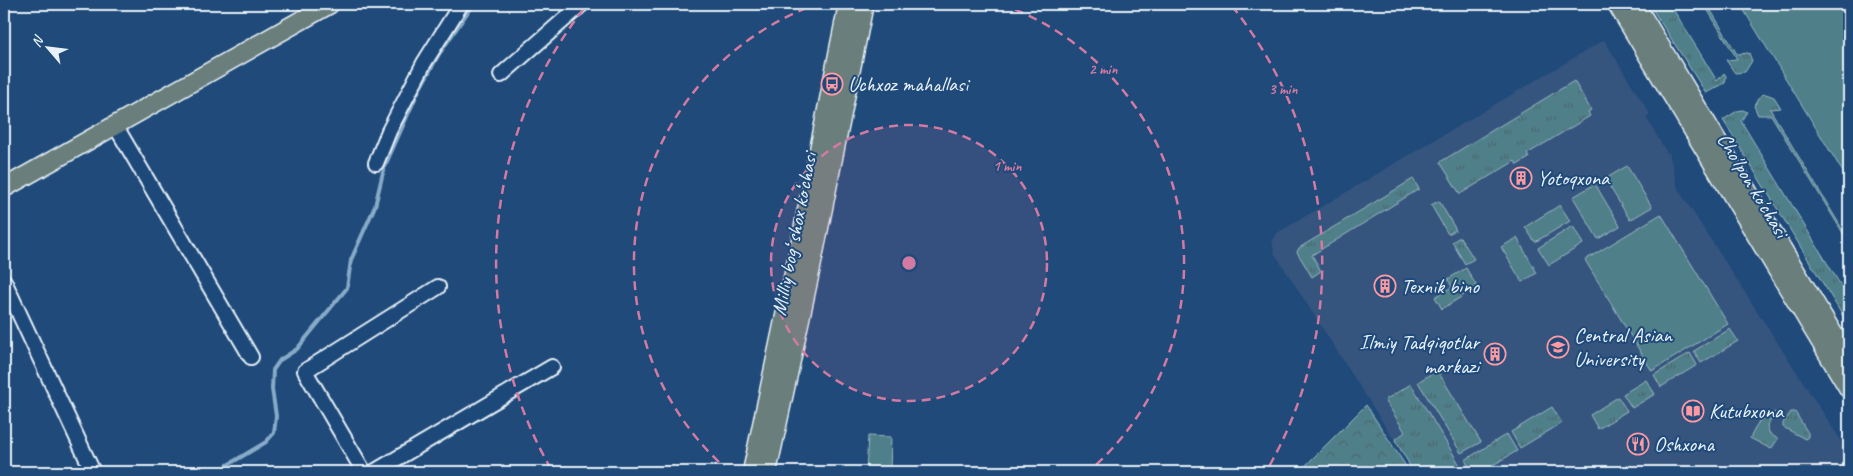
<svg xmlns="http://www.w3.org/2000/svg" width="1853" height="476" font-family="Caveat,sans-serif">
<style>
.built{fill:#34557f}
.grass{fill:url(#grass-tufts);stroke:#9cb8c0}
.forest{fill:url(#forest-crowns);stroke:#9cb8c0}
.park{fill:#507f89;stroke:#9cb8c0}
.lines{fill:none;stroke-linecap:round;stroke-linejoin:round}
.stream{stroke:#88abc7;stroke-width:4}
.minor-casing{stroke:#e8f1f8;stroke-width:18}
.major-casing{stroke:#e8f1f8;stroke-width:21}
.minor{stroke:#1f4a7a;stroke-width:14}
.major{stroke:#6b7f7c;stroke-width:18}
.ring{fill:none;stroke:#d37aa2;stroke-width:2.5;stroke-dasharray:9 6}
.labels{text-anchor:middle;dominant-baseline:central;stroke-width:4;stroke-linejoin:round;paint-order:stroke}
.poi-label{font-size:21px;fill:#e8f1f8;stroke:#1f4a7a;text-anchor:start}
.street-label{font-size:21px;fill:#e8f1f8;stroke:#1f4a7a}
.centre{fill:#d37aa2;stroke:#1f4a7a;stroke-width:2.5}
.ring-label{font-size:15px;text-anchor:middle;font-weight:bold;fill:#d37aa2;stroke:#1f4a7a;stroke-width:4;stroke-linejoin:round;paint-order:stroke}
</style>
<defs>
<pattern id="grass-tufts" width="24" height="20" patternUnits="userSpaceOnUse" patternTransform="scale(1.25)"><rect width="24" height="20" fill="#507f89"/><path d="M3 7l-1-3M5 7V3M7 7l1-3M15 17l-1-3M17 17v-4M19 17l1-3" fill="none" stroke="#4c666d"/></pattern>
<pattern id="forest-crowns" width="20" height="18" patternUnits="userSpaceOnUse" patternTransform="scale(1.25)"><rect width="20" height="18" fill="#507f89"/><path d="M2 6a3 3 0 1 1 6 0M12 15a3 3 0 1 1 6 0" fill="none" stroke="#4c666d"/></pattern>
</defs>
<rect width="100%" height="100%" fill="#1f4a7a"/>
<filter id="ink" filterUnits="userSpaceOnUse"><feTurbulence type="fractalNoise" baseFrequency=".02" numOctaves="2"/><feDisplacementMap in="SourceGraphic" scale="10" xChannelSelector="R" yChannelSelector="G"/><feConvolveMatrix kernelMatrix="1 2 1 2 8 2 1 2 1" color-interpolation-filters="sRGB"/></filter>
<g filter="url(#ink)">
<path class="built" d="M 1604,40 L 1650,114 L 1646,117 L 1667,153 L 1669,152 L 1678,189 L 1849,453 L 1849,472 L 1412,472 L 1408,462 L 1275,254 L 1272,242 L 1277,233 Z"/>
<path class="grass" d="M 1649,4 L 1670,4 L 1717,81 L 1724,73 L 1726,76 L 1725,83 L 1706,93 Z
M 1704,4 L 1707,4 L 1737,54 L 1749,53 L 1752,61 L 1745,72 L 1735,73 L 1726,60 L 1737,59 Z
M 1574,81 L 1591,110 L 1588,112 L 1590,116 L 1527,154 L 1529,158 L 1517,165 L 1515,161 L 1460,194 L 1440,162 Z
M 1766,94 L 1774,97 L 1781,108 L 1770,109 L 1849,240 L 1849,243 L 1771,115 L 1758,115 L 1754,106 L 1761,95 Z
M 1743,110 L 1747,112 L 1741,121 L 1849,299 L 1849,326 L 1723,120 L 1737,111 Z
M 1413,179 L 1419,189 L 1312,255 L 1321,271 L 1312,277 L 1297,252 L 1299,248 Z
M 1439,201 L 1456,230 L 1448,234 L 1431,205 Z
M 1460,237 L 1474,259 L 1465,264 L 1452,242 Z
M 1466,268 L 1477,287 L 1442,309 L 1435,297 L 1452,287 L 1448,279 Z
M 1730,329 L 1738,341 L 1701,363 L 1694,351 Z
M 1690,353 L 1697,365 L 1661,387 L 1654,375 Z
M 1437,370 L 1481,442 L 1461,453 L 1418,382 Z
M 1646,380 L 1655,394 L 1632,408 L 1623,394 Z
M 1411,384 L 1464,472 L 1412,472 L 1408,462 L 1395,440 L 1405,432 L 1385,400 Z
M 1618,397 L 1627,411 L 1598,429 L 1590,415 Z
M 1552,407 L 1562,423 L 1520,448 L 1511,432 Z
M 1775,412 L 1767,427 L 1770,434 L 1778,439 L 1771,449 L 1750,438 L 1759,421 Z
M 1791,412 L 1795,412 L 1808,433 L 1808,437 L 1805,439 L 1783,427 L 1783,423 Z
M 1507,434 L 1517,451 L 1481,472 L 1472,472 L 1465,460 Z"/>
<path class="forest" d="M 1366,405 L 1404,463 L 1408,472 L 1299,472 Z"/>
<path class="park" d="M 1740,4 L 1849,4 L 1849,182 Z
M 1627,166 L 1652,207 L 1630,220 L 1605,179 Z
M 1595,184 L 1620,226 L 1598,239 L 1573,197 Z
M 1560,205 L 1570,221 L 1535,242 L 1525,227 Z
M 1661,214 L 1728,324 L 1652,371 L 1585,260 Z
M 1573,226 L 1583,244 L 1549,265 L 1538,248 Z
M 1517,238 L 1537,273 L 1522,282 L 1501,247 Z
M 868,436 L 891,437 L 890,472 L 866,472 Z"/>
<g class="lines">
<path class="stream" d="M 216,472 L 266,442 L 274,433 L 276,416 L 272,389 L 273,370 L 280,360 L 297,349 L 347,288 L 351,260 L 375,206 L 384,168 L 418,92 L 439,54 L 467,13 L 475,4"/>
<g class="minor-casing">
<path id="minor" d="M 501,75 L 582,4
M 115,125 L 251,357
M 376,163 L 389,131 L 424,63 L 461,4
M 4,281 L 93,472
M 364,472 L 305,371 L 438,287
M 374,472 L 552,367"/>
</g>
<g class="major-casing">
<path id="major" d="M 1617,4 L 1849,389
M 1635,4 L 1849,360
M 4,188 L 330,4
M 752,472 L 802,235 L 848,4
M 767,472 L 812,263 L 864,4"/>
</g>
<use href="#minor" class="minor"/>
<use href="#major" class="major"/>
</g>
</g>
<circle cx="909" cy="263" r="138" fill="#d37aa2" fill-opacity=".12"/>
<g class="ring">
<circle cx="909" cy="263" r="138"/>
<path d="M730 472A275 275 0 0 1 817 4M1001 4A275 275 0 0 1 1088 472"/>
<path d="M551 469A413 413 0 0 1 586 6M1232 6A413 413 0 0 1 1267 470"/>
</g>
<defs>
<g id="bus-ring" transform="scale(1.125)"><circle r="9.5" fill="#1f4a7a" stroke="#ff9aa2" stroke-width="1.5"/><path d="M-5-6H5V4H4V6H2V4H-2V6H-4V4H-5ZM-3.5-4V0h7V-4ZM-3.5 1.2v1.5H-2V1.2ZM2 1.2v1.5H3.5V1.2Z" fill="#ff9aa2"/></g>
<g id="building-ring" transform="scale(1.125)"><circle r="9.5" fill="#1f4a7a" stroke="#ff9aa2" stroke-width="1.5"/><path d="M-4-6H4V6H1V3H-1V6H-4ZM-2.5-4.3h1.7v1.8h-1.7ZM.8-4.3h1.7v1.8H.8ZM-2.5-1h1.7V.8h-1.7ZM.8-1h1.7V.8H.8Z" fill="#ff9aa2"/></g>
<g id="university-ring" transform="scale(1.125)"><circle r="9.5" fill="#1f4a7a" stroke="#ff9aa2" stroke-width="1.5"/><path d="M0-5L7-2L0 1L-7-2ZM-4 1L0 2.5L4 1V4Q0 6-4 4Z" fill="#ff9aa2"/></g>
<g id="library-ring" transform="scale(1.125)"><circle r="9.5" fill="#1f4a7a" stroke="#ff9aa2" stroke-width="1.5"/><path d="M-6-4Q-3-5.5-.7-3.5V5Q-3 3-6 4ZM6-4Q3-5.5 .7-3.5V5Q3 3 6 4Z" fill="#ff9aa2"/></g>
<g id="restaurant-ring" transform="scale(1.125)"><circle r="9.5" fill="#1f4a7a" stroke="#ff9aa2" stroke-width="1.5"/><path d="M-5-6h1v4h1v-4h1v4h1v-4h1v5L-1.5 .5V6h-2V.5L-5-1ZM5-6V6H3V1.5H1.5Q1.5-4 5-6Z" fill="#ff9aa2"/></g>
</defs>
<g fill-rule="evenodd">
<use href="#bus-ring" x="832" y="84"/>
<use href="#building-ring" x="1521" y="178"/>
<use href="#building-ring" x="1385" y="286"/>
<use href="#university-ring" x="1558" y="347"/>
<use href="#building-ring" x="1495" y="354"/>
<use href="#library-ring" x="1693" y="411"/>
<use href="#restaurant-ring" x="1638" y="444"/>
</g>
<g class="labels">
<g class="poi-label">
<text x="848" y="84">Uchxoz mahallasi</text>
<text x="1537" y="178">Yotoqxona</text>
<text x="1401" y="286">Texnik bino</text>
<text x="1574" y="335">Central Asian<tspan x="1574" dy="24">University</tspan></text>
<text x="1479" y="342" text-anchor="end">Ilmiy Tadqiqotlar<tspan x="1479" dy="24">markazi</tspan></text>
<text x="1709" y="411">Kutubxona</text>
<text x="1654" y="444">Oshxona</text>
</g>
<g class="street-label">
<text transform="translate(1753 185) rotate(59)">Cho'lpon ko'chasi</text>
<text transform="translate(794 234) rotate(-79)">Milliy bog‘ shox ko‘chasi</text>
</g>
</g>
<circle cx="909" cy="263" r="8" class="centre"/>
<g class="ring-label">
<text x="1103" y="74">2 min</text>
<text x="1283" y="94">3 min</text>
<text x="1007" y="171">1 min</text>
</g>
<rect width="1853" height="476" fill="none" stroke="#1f4a7a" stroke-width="20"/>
<rect x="10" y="10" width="1833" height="456" fill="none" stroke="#e8f1f8" stroke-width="2" filter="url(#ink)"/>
<g transform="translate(48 48) rotate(298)" stroke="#1f4a7a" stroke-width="4" paint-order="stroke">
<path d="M0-4L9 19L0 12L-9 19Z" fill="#e8f1f8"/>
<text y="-8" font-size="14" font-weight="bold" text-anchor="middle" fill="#e8f1f8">N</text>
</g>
</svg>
